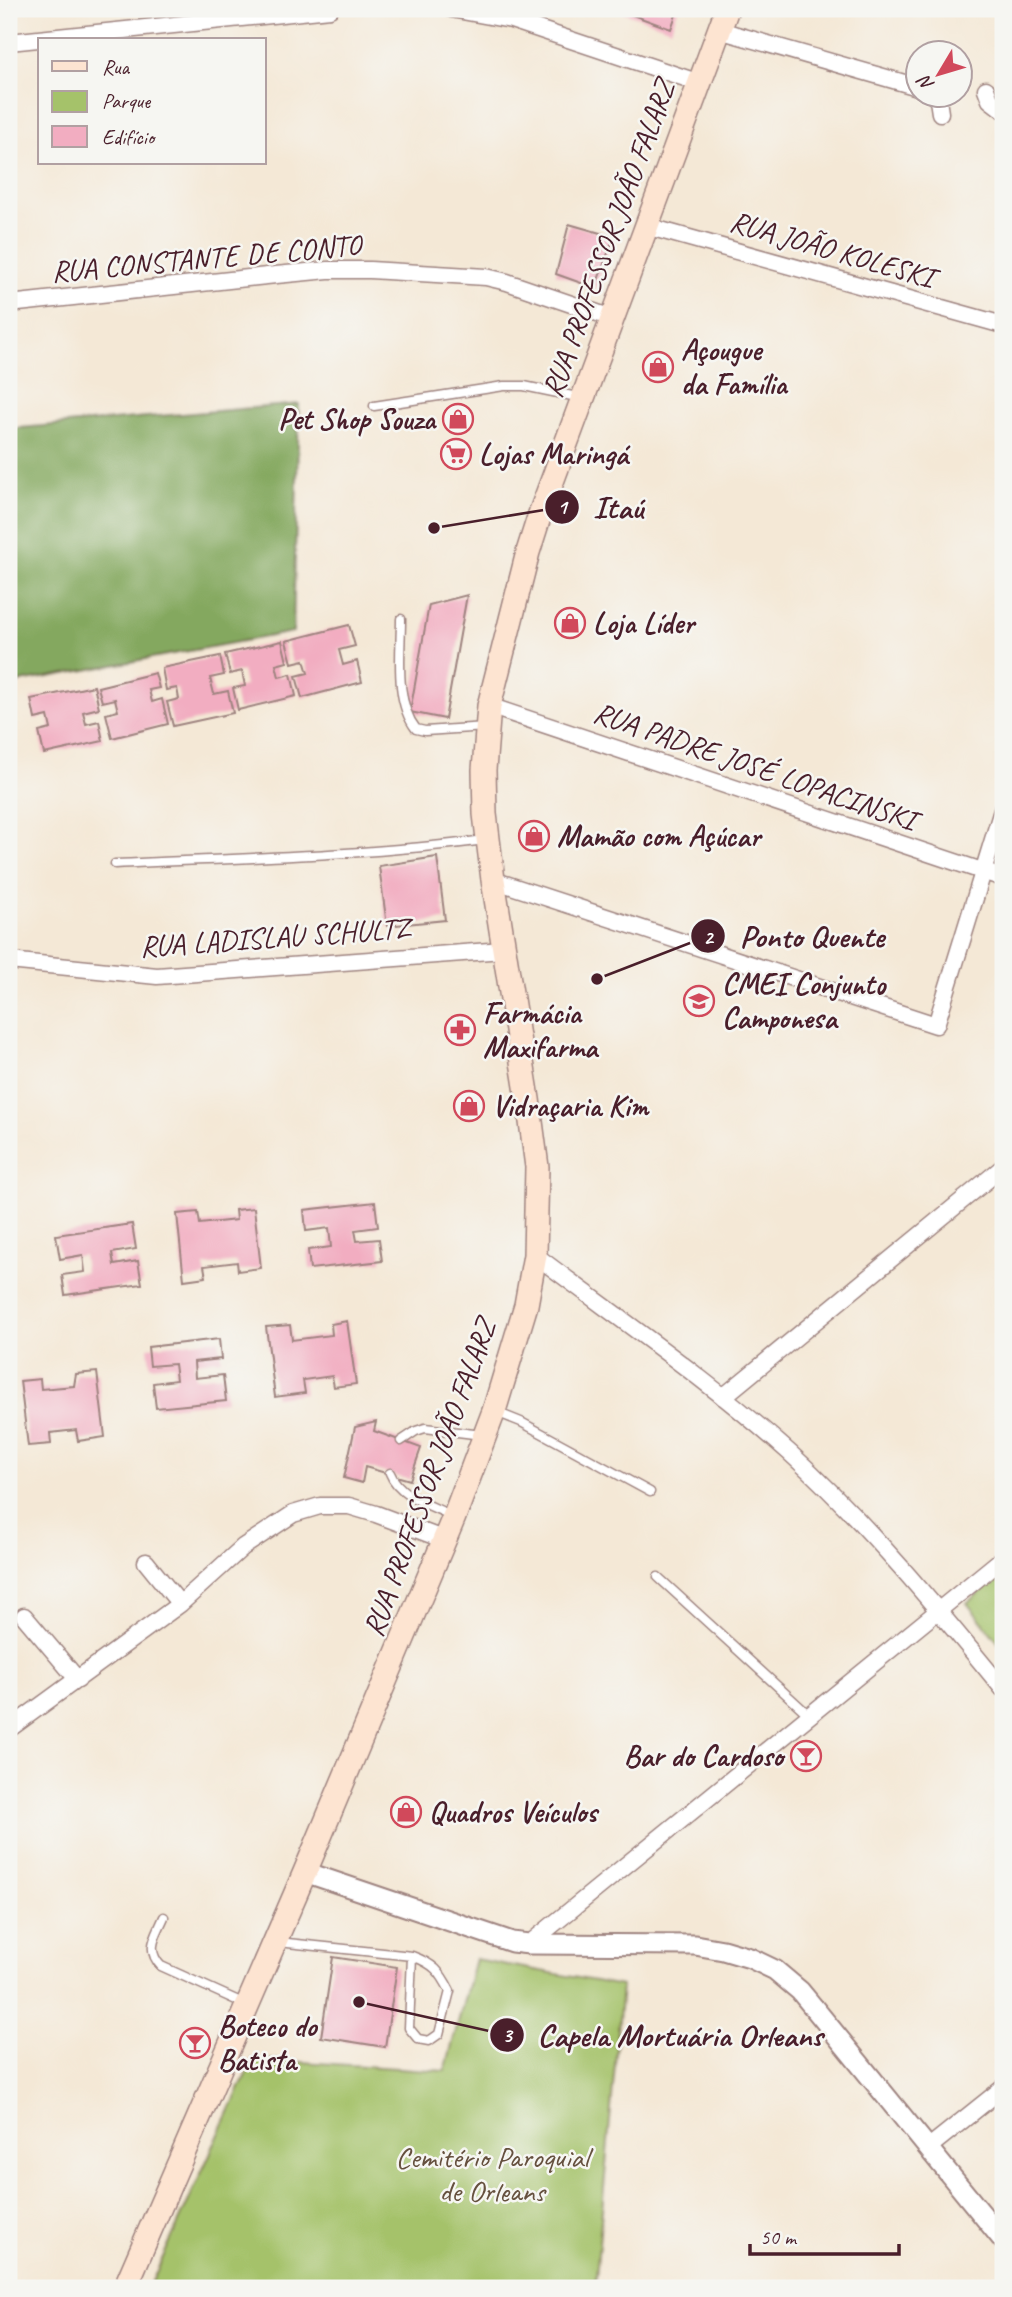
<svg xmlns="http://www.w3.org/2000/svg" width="1012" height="2297" font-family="Caveat,sans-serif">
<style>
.green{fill:#a5c26a;stroke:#78704a;stroke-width:2}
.forest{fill:#84a85e;stroke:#676444;stroke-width:2}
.building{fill:#f2adc1}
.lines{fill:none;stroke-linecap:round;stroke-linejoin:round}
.service-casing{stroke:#9f8480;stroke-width:11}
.minor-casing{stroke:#9f8480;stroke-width:19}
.tertiary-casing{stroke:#9f8480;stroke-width:23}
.secondary-casing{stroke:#9f8480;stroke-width:26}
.service{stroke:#fff;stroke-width:8}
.minor{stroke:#fff;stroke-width:16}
.tertiary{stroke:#fff;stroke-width:19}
.secondary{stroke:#fde4d1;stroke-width:23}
.labels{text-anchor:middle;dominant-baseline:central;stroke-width:5;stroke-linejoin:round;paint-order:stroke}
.street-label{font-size:30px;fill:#4a1f2b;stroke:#f6f6f2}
.poi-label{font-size:30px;font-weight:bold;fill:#4a1f2b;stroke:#f6f6f2;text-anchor:start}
.park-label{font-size:30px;fill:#65503e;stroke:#f6f6f2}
.leader{fill:none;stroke:#4a1f2b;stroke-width:2.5}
.callout-dot{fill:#4a1f2b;stroke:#f6f6f2;stroke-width:2.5}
.mark-label{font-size:21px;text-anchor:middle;font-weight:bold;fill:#fff}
.callout-label{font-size:32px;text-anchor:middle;font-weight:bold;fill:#4a1f2b;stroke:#f6f6f2;stroke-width:5;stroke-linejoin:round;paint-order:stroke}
</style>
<rect width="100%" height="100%" fill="#f6f6f2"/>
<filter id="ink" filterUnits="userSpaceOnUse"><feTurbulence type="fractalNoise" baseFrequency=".0143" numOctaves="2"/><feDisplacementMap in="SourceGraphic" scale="14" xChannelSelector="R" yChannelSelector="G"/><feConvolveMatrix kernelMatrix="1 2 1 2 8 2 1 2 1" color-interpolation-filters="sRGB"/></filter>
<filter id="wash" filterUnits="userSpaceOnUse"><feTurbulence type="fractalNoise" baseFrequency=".00686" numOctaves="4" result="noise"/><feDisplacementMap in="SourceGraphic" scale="28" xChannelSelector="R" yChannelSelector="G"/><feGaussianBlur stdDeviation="1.57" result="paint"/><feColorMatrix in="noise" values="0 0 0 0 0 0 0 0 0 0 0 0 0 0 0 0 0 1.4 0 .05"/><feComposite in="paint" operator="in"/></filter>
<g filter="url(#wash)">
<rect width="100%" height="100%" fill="#f4e8d6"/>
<path class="green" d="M 1003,1573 L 1003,1648 L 967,1603 Z
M 475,1959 L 622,1986 L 595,2288 L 149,2288 L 253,2059 L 445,2071 Z"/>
<path class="forest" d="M 299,404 L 293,632 L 21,682 L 9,688 L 9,429 Z"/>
<g id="blocks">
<path class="building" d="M 616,9 L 678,9 L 671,29 Z
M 569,224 L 614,237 L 595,288 L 556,274 Z
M 467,595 L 445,719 L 410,712 L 429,605 Z
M 349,625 L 355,646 L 339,650 L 343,665 L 357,661 L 362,682 L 302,698 L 296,676 L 308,673 L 304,660 L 292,663 L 286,641 Z
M 282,641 L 287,662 L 276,665 L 279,677 L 291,674 L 296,696 L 238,710 L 233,688 L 245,686 L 242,671 L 230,674 L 225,654 Z
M 220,656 L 224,675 L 210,678 L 214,694 L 228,691 L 233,713 L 173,726 L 167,702 L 179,699 L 177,688 L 166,690 L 162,668 Z
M 155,673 L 159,688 L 149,690 L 152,702 L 162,699 L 168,724 L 112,738 L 106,714 L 118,711 L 115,699 L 102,702 L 98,687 Z
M 94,686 L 99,708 L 83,712 L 86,724 L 99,721 L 103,741 L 44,754 L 39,732 L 51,729 L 48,716 L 35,719 L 31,699 Z
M 437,857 L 445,920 L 387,926 L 379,866 Z
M 375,1202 L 378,1227 L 355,1230 L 357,1241 L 379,1239 L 382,1261 L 310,1269 L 308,1250 L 331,1247 L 329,1228 L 306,1231 L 304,1210 Z
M 254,1208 L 261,1268 L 238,1271 L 237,1262 L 204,1266 L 206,1277 L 184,1280 L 177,1214 L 198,1212 L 200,1224 L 236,1220 L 235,1210 Z
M 132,1224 L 136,1249 L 112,1253 L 114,1265 L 138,1261 L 142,1284 L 65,1295 L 62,1275 L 85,1272 L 83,1255 L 60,1259 L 56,1235 Z
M 347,1321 L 356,1384 L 334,1387 L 332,1376 L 303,1380 L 305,1393 L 275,1397 L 266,1327 L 290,1325 L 292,1340 L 332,1335 L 331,1324 Z
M 219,1339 L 221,1359 L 194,1362 L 195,1378 L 223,1375 L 226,1401 L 156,1408 L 153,1383 L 176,1380 L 174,1364 L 150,1366 L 148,1347 Z
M 97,1372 L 105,1437 L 78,1441 L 76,1430 L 50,1433 L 51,1444 L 28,1446 L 20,1381 L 40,1379 L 41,1389 L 74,1386 L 76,1374 Z
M 376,1422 L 374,1431 L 421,1448 L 410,1480 L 365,1467 L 362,1483 L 344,1478 L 355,1427 Z
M 333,1957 L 397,1967 L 385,2047 L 321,2037 Z"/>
</g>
</g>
<g filter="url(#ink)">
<use href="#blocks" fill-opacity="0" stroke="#9f8480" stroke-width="2"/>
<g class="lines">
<g class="service-casing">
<path id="service" d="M 374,406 L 504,386 L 524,386 L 582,398
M 401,619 C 401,653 394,701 416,729 L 425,731 L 486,727
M 115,864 C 238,858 362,856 485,840
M 496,1412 L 521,1422 L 650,1492
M 401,1441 L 416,1431 L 425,1428 L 482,1435
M 390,1473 C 399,1496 430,1505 452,1516
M 658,1577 L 810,1716
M 164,1917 C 156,1936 145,1949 161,1966 L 245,2004
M 278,1942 L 412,1956 C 434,1964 440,1971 450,1991 L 439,2034 L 429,2041 L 418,2039 L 409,2028 L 412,1956"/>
</g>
<g class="minor-casing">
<path id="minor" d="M 451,9 L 511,20 L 700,83
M 719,30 L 918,87
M 9,42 L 330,9
M 986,89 L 990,100 L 1003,110
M 932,94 L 938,100 L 940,113
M 646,226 L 1003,325
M 9,304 L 276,275 L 328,270 L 370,270 L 486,277 L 507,282 L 612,318
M 489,706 L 1003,878
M 493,880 L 936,1025 L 1003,807
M 9,961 L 157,976 L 503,950
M 535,1255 C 621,1320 710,1381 790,1453 C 869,1525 936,1607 1003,1689
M 723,1397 L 1003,1167
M 146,1562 L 180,1604
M 24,1616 L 78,1680
M 9,1729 L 180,1604 L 243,1547 L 293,1514 L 320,1506 L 349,1506 L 376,1514 L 445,1540
M 529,1944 L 1003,1558
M 928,2148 L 1003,2088"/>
</g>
<g class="tertiary-casing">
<path id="tertiary" d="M 305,1872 L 512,1942 L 529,1944 L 695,1945 L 723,1950 L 750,1958 L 775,1970 L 800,1991 L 819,2014 L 1003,2240"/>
</g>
<g class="secondary-casing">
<path id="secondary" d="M 125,2288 L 305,1872 L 454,1517 L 494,1411 L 526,1305 L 535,1255 L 537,1167 L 528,1099 L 493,880 L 485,814 L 484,770 L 489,706 L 528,552 L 540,514 L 727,9"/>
</g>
<use href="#service" class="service"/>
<use href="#minor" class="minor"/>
<use href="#tertiary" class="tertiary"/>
<use href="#secondary" class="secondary"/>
</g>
</g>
<defs>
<g id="shop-ring" transform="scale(1.575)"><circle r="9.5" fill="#f6f6f2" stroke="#d1495b" stroke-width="1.5"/><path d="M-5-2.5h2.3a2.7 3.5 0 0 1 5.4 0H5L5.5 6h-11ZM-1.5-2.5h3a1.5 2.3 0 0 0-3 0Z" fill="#d1495b"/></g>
<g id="supermarket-ring" transform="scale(1.575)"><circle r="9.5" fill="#f6f6f2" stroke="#d1495b" stroke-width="1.5"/><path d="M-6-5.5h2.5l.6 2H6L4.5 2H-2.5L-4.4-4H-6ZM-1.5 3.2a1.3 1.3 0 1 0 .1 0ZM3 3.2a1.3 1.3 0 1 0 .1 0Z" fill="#d1495b"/></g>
<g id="school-ring" transform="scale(1.575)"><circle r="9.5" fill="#f6f6f2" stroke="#d1495b" stroke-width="1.5"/><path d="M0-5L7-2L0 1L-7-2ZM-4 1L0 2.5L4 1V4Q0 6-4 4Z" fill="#d1495b"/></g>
<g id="pharmacy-ring" transform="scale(1.575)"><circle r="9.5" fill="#f6f6f2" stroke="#d1495b" stroke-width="1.5"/><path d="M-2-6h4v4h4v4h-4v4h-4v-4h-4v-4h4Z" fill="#d1495b"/></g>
<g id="bar-ring" transform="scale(1.575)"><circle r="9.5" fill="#f6f6f2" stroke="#d1495b" stroke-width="1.5"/><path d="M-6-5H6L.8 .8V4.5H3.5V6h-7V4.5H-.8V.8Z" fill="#d1495b"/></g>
</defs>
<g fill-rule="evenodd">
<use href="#shop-ring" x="658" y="367"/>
<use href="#shop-ring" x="458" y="419"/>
<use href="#supermarket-ring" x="456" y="454"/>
<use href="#shop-ring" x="570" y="623"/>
<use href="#shop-ring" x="534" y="836"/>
<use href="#school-ring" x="699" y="1001"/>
<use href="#pharmacy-ring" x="460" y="1030"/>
<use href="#shop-ring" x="469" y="1106"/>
<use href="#bar-ring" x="806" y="1756"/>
<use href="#shop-ring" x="406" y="1812"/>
<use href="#bar-ring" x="195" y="2043"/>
</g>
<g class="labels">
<g class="street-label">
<text transform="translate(608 239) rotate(-70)">RUA PROFESSOR JOÃO FALARZ</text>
<text transform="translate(832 249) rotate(16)">RUA JOÃO KOLESKI</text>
<text transform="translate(206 258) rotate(-5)">RUA CONSTANTE DE CONTO</text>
<text transform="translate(755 766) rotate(19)">RUA PADRE JOSÉ LOPACINSKI</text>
<text transform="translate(275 937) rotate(-4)">RUA LADISLAU SCHULTZ</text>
<text transform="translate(429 1478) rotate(-70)">RUA PROFESSOR JOÃO FALARZ</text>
</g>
<g class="poi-label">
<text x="681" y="350">Açougue<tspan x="681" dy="34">da Família</tspan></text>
<text x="435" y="419" text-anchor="end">Pet Shop Souza</text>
<text x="479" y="454">Lojas Maringá</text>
<text x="593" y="623">Loja Líder</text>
<text x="557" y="836">Mamão com Açúcar</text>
<text x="722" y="984">CMEI Conjunto<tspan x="722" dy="34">Camponesa</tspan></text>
<text x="483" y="1013">Farmácia<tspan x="483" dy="34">Maxifarma</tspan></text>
<text x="492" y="1106">Vidraçaria Kim</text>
<text x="783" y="1756" text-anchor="end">Bar do Cardoso</text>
<text x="429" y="1812">Quadros Veículos</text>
<text x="218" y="2026">Boteco do<tspan x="218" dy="34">Batista</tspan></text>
</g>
<g class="park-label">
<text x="492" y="2157">Cemitério Paroquial<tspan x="492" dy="34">de Orleans</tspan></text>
</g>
</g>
<path class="leader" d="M434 528L562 507M597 979L708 936M359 2002L507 2035"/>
<g class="callout-dot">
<circle cx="434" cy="528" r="7"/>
<circle cx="597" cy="979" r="7"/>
<circle cx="359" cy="2002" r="7"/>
<circle cx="562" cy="507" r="18"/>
<circle cx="708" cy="936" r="18"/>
<circle cx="507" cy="2035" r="18"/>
</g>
<g class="mark-label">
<text x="562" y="514">1</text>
<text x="708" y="944">2</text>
<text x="507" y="2042">3</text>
</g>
<g class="callout-label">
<text x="618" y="518">Itaú</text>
<text x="812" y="947">Ponto Quente</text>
<text x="680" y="2046">Capela Mortuária Orleans</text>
</g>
<rect width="1012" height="2297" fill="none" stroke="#f6f6f2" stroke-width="35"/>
<rect x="38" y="38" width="228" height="126" fill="#f6f6f2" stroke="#b1a0a2" stroke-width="2"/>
<rect x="52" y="61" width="35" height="10" fill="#fde4d1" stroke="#b1a0a2" stroke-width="2"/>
<text x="102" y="74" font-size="21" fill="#4a1f2b">Rua</text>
<rect x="52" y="91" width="35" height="21" fill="#a5c26a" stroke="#b1a0a2" stroke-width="2"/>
<text x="102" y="108" font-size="21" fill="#4a1f2b">Parque</text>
<rect x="52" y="126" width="35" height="21" fill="#f2adc1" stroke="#b1a0a2" stroke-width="2"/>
<text x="102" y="144" font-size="21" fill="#4a1f2b">Edifício</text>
<g transform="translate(939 74) rotate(232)"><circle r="33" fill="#f6f6f2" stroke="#b1a0a2" stroke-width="2"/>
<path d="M0-5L12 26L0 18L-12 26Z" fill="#d1495b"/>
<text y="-10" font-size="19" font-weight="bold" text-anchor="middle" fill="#4a1f2b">N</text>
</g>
<path d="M750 2244v10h149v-10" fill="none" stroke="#4a1f2b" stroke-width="3.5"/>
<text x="760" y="2244" font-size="21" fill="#4a1f2b" stroke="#f6f6f2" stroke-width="5" paint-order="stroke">50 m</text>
</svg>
